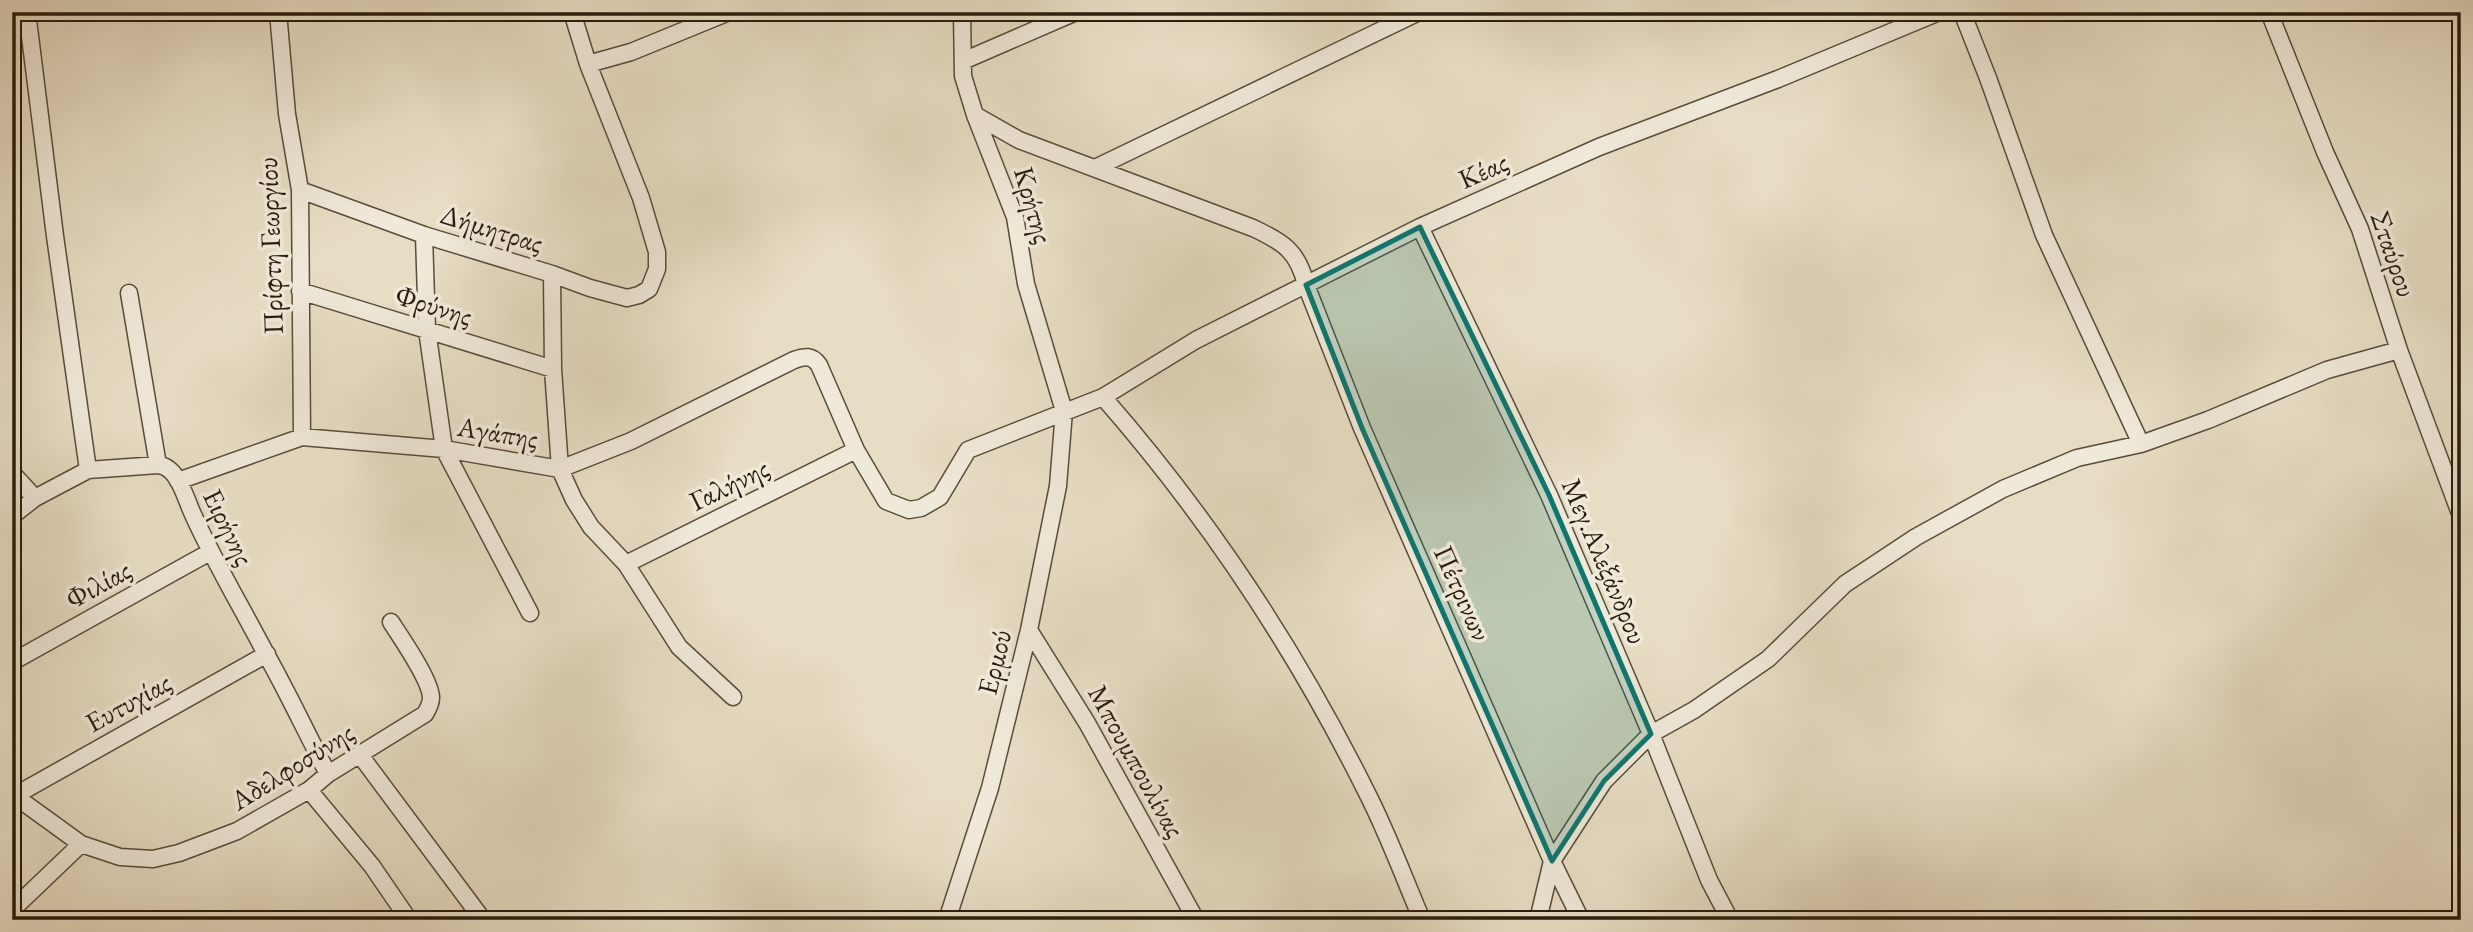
<svg xmlns="http://www.w3.org/2000/svg" width="2473" height="932" font-family="'EB Garamond',serif">
<style>
.lines{fill:none;stroke-linecap:round;stroke-linejoin:round}
.street-casing{stroke:#594c3b;stroke-width:19}
.street{stroke:#efe9d9;stroke-width:16}
.marked{fill:#0f766e;fill-opacity:0.2;stroke:#0f766e;stroke-width:5;stroke-linejoin:round}
.labels{text-anchor:middle;dominant-baseline:central;stroke-width:7;stroke-linejoin:round;paint-order:stroke}
.street-label{font-size:28px;fill:#2a1c0d;stroke:#efe9d9}
</style>
<rect width="100%" height="100%" fill="#e7ddc4"/>
<filter id="stains"><feTurbulence type="fractalNoise" baseFrequency=".00286" numOctaves="4"/><feColorMatrix values="0 0 0 0 .2 0 0 0 0 .09 0 0 0 0 .02 0 0 0 .5 -.17"/></filter>
<radialGradient id="worn" r=".72"><stop offset=".6" stop-color="#630" stop-opacity="0"/><stop offset="1" stop-color="#630" stop-opacity=".3"/></radialGradient>
<g class="lines">
<g class="street-casing">
<path id="street" d="M 27,12 L 55,236 L 88,470
M 278,12 L 287,114 L 300,190 L 302,437
M 1962,12 L 1988,78 L 2044,235 L 2141,444
M 2269,12 L 2325,152 L 2360,229 L 2399,350 L 2461,516
M 963,61 L 1076,12
M 588,64 L 631,52 L 729,12
M 975,115 L 1019,140 L 1253,228 C 1283,242 1298,251 1306,285 L 1362,428 L 1552,861 L 1581,920
M 1095,168 L 1419,12
M 300,190 L 424,235 L 552,274 L 590,288 L 627,298 L 639,295 L 649,289 L 657,269 L 657,252 L 641,198 L 588,64 L 572,12
M 1420,227 L 1549,495 L 1651,734 L 1709,880 L 1730,920
M 424,235 L 427,330 L 444,449 L 530,613
M 552,274 L 553,369 L 560,469 L 574,500 L 591,527 L 626,564 L 679,647 L 733,697
M 300,291 L 553,369
M 129,293 L 158,465 C 177,466 185,496 191,510 C 213,560 241,606 266,654 C 288,693 307,734 328,774
M 1103,397 C 1208,517 1296,650 1367,793 C 1388,834 1404,878 1422,920
M 12,473 L 35,498
M 178,481 L 302,437 L 444,449 L 560,469 L 631,441 L 794,360 C 805,356 812,355 819,365 L 856,450 L 886,501 L 909,510 L 921,508 L 940,497 L 968,450 L 1103,397 L 1196,340 L 1420,227 L 1599,147 L 1778,79 L 1939,12
M 12,516 L 35,498 L 88,470 L 158,465
M 626,564 L 856,450
M 1029,630 L 1087,723 L 1196,920
M 12,662 L 210,552
M 360,755 L 483,920
M 309,790 L 372,866 L 409,920
M 12,794 L 81,844 L 120,857 L 153,859 L 179,853 L 237,831 L 309,790 L 328,774 L 425,714 C 428,709 431,704 431,698 C 431,680 401,638 391,622
M 14,796 L 267,654
M 12,910 L 81,844
M 947,920 L 990,788 L 1029,630 L 1058,486 L 1064,411 L 1026,284 L 1015,217 L 975,115 L 963,76 L 962,12
M 1538,920 L 1552,861 L 1604,781 L 1651,734 L 1694,710 L 1768,659 L 1845,584 L 1916,537 L 2003,489 L 2077,458 L 2141,444 L 2208,420 L 2327,370 L 2399,350"/>
</g>
<use href="#street" class="street"/>
</g>
<path class="marked" d="M 1420,227 L 1549,495 L 1651,734 L 1604,781 L 1552,861 L 1362,428 L 1306,285 Z"/>
<g class="labels">
<g class="street-label">
<text transform="translate(1483 170) rotate(-24)">Κέας</text>
<text transform="translate(1034 205) rotate(74)">Κρήτης</text>
<text transform="translate(492 228) rotate(17)">Δήμητρας</text>
<text transform="translate(270 246) rotate(-92)">Πρίφτη Γεωργίου</text>
<text transform="translate(2394 254) rotate(71)">Σταύρου</text>
<text transform="translate(434 305) rotate(17)">Φρύνης</text>
<text transform="translate(498 432) rotate(9)">Αγάπης</text>
<text transform="translate(729 484) rotate(-26)">Γαλήνης</text>
<text transform="translate(229 527) rotate(64)">Ειρήνης</text>
<text transform="translate(1605 561) rotate(67)">Μεγ.Αλεξάνδρου</text>
<text transform="translate(98 584) rotate(-29)">Φιλίας</text>
<text transform="translate(1463 593) rotate(66)">Πέτρινων</text>
<text transform="translate(994 662) rotate(-76)">Ερμού</text>
<text transform="translate(128 702) rotate(-29)">Ευτυχίας</text>
<text transform="translate(1137 761) rotate(61)">Μπουμπουλίνας</text>
<text transform="translate(292 766) rotate(-32)">Αδελφοσύνης</text>
</g>
</g>
<rect width="2473" height="932" fill="none" stroke="#e7ddc4" stroke-width="42"/>
<rect x="14" y="14" width="2445" height="904" fill="none" stroke="#2a1c0d" stroke-width="3.5"/>
<rect x="21" y="21" width="2431" height="890" fill="none" stroke="#2a1c0d" stroke-width="2"/>
<rect width="100%" height="100%" filter="url(#stains)"/>
<rect width="100%" height="100%" fill="url(#worn)"/>
</svg>
